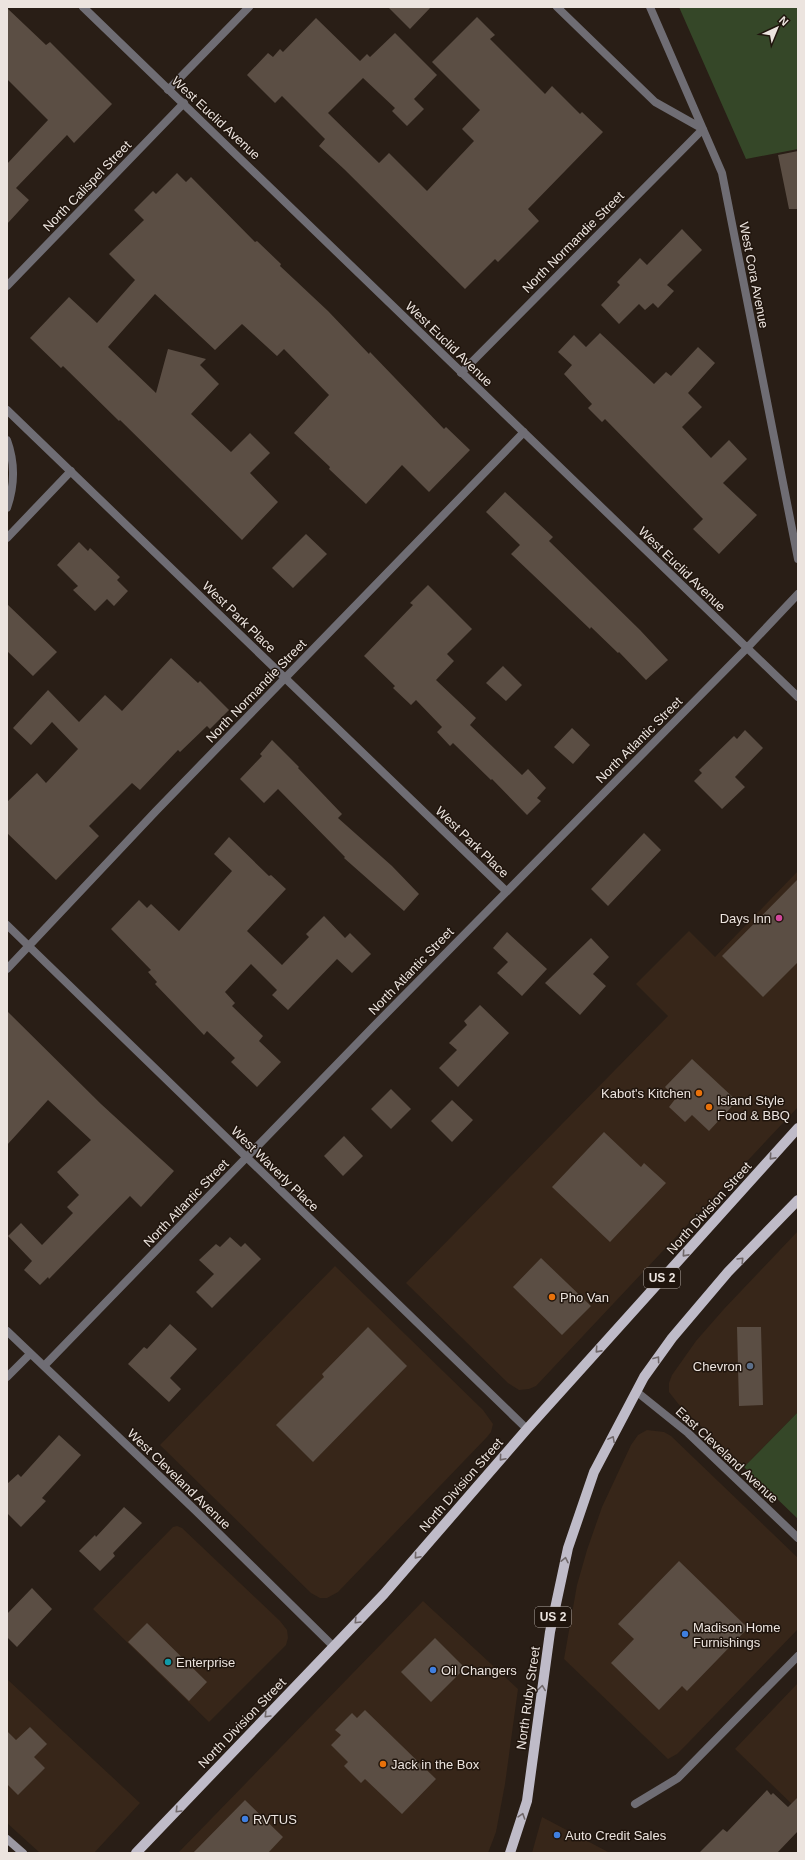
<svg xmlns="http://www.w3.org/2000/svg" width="805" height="1860" font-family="Arial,sans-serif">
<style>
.built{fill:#372619}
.green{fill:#354728}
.building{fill:#5b4e44}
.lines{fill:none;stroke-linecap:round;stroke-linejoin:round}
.street{stroke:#6f6d74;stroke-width:8}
.secondary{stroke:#9c99a3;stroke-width:8}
.primary{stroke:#bfbbc8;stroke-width:10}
.oneway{stroke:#70686a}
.hotel-dot{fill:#d1479c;stroke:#20150d;stroke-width:1.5}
.food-dot{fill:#e8710a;stroke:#20150d;stroke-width:1.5}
.service-dot{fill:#5c6f8a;stroke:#20150d;stroke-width:1.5}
.shop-dot{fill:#3f7fe0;stroke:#20150d;stroke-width:1.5}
.culture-dot{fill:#0f9aa8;stroke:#20150d;stroke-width:1.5}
.labels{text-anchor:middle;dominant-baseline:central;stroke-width:3;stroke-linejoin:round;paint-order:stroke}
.shield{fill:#20150d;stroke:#afa6a0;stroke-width:1}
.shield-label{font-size:12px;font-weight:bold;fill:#ece4df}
.street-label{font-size:13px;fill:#ece4df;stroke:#20150d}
.poi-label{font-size:13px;fill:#ece4df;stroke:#20150d;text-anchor:start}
</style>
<rect width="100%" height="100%" fill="#291e16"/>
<path class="built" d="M 798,871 L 798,1107 L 536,1386 L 529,1389 L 519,1390 L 508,1383 L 406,1283 L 668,1016 L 636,984 L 689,931 L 715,957 Z
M 798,1231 L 798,1412 L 744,1467 L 680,1406 L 669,1392 L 669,1383 L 672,1375 L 696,1341 L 724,1309 Z
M 335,1266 L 483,1410 L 493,1424 L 491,1432 L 487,1437 L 338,1592 L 327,1598 L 320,1598 L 311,1593 L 160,1445 Z
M 647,1430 L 664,1432 L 671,1436 L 798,1558 L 798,1629 L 688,1743 L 677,1754 L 668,1759 L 564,1659 L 577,1585 L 587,1550 L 602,1507 L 631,1445 L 638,1435 Z
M 177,1526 L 182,1528 L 280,1621 L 287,1630 L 288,1638 L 286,1645 L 209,1722 L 93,1609 L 173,1527 Z
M 423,1601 L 518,1689 L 505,1784 L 496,1832 L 488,1853 L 178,1853 Z
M 7,1679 L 140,1803 L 94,1853 L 40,1853 L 7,1823 Z
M 798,1683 L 798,1810 L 735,1749 Z
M 542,1817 L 610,1853 L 532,1853 Z"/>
<path class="green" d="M 679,7 L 798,7 L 798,149 L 746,159 Z
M 798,1412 L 798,1519 L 744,1467 Z"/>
<path class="building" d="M 388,7 L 431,7 L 410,29 Z
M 7,8 L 46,45 L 50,42 L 112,104 L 74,143 L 67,135 L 16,188 L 29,200 L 7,224 L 7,164 L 48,120 L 7,79 Z
M 477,17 L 495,35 L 490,39 L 545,94 L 552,86 L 580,114 L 582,112 L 603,132 L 528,209 L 539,221 L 498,262 L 495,259 L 465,289 L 344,169 L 319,146 L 325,139 L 282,96 L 275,103 L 247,75 L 268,53 L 273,57 L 280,49 L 283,52 L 316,18 L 360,61 L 367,54 L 370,57 L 395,33 L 437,75 L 414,99 L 424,109 L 407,126 L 392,111 L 395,108 L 363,78 L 328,113 L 379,163 L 389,153 L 427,191 L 474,141 L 462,129 L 480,110 L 432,62 Z
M 798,151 L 798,209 L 789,209 L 778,155 Z
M 177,173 L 186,182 L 191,177 L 255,242 L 257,241 L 281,264 L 280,266 L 328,311 L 369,354 L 370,352 L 444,429 L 446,427 L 470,450 L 429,492 L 402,465 L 366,504 L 329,469 L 330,467 L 294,433 L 329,395 L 284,349 L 277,356 L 242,324 L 215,350 L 155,294 L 108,347 L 156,393 L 168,349 L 206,359 L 200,365 L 219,384 L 191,414 L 231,452 L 250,433 L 270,453 L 250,473 L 278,502 L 242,540 L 120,420 L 119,421 L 63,366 L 61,368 L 30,338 L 69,297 L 97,323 L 135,280 L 109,254 L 144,220 L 134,210 L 153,191 L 156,194 Z
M 682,229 L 702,250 L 667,285 L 674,291 L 658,308 L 653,303 L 645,310 L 639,304 L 619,324 L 601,305 L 620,285 L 617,282 L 640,258 L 647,265 Z
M 600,333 L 654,384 L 666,372 L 671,376 L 698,347 L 715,363 L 688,393 L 702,407 L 682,427 L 711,458 L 729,440 L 747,459 L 723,483 L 757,515 L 719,554 L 693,529 L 703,519 L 605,419 L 602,422 L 588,408 L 592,404 L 564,374 L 572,365 L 558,352 L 574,335 L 586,347 Z
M 505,492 L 553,537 L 549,541 L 640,630 L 668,660 L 646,680 L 619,652 L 618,653 L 591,627 L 590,629 L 511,554 L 520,545 L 486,512 Z
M 306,534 L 327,554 L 293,588 L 272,568 Z
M 79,542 L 88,551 L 90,548 L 120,577 L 117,580 L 128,591 L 114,606 L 107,599 L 95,611 L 73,590 L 78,586 L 57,565 Z
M 428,585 L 472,629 L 447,654 L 454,661 L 436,680 L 476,718 L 470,725 L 522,775 L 528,769 L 546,788 L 537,798 L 541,801 L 527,815 L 492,779 L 491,780 L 453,743 L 450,746 L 437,732 L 442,727 L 416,700 L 411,705 L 393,688 L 395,686 L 364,656 L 413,605 L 410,603 Z
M 7,604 L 57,652 L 33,676 L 7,651 Z
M 171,658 L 198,683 L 200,681 L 229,710 L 210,729 L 207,726 L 180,752 L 178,750 L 140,790 L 132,783 L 89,826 L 99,836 L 56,880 L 7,833 L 7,802 L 37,773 L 46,783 L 78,749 L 52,722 L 31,745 L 13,728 L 48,690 L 79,722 L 105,695 L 122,711 Z
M 503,666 L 522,685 L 506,701 L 486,683 Z
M 572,728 L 590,745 L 573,764 L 554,747 Z
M 745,730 L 763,748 L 735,777 L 745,787 L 722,809 L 694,781 L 702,773 L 699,770 L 734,736 L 737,739 Z
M 272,740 L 299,767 L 298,768 L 342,814 L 338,818 L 392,866 L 419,894 L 404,911 L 344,858 L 345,857 L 278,789 L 264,803 L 240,779 L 262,756 L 260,754 Z
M 644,833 L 661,850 L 608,906 L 591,889 Z
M 229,837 L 269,876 L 271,875 L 286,889 L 247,931 L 282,965 L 309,937 L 306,934 L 324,916 L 345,938 L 350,933 L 371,954 L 352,973 L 337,959 L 288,1010 L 272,995 L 277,990 L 251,964 L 225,992 L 235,1003 L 232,1006 L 263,1036 L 259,1041 L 281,1062 L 257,1087 L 231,1062 L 235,1058 L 207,1031 L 204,1035 L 155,984 L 157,982 L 148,972 L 151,970 L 111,929 L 139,900 L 147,908 L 151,904 L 179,931 L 232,871 L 214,854 Z
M 798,879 L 798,962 L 763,997 L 722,956 Z
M 507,932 L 547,969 L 522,996 L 497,973 L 508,962 L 493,948 Z
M 591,938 L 609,957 L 593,974 L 606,986 L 580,1015 L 545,983 Z
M 480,1005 L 509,1033 L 458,1087 L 439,1068 L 457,1050 L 449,1043 L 467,1025 L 464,1021 Z
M 7,1011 L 101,1104 L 174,1171 L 141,1207 L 130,1196 L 49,1279 L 48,1277 L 40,1285 L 24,1270 L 32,1261 L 8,1236 L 21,1223 L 42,1245 L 73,1213 L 67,1207 L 79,1195 L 57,1172 L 91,1140 L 48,1100 L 7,1145 Z
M 692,1059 L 737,1101 L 709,1131 L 692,1115 L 685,1122 L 669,1107 L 676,1098 L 665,1087 Z
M 391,1089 L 411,1109 L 391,1129 L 371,1109 Z
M 452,1100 L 473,1120 L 452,1142 L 431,1121 Z
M 604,1132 L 641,1167 L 644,1163 L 666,1183 L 610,1242 L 552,1187 Z
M 344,1136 L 363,1156 L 343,1176 L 324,1156 Z
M 230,1237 L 241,1247 L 245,1243 L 261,1259 L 212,1308 L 196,1292 L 214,1274 L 199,1260 L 216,1244 L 220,1247 Z
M 541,1258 L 591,1306 L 562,1335 L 513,1287 Z
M 170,1324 L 197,1349 L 170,1378 L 181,1389 L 169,1402 L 128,1364 L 144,1347 L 147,1349 Z
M 368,1327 L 407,1366 L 313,1462 L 276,1425 L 324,1377 L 322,1374 Z
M 737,1327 L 761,1327 L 763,1405 L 739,1406 Z
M 59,1435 L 81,1455 L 42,1498 L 46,1501 L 21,1527 L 7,1513 L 7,1484 L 18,1474 L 21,1477 Z
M 124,1507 L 142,1523 L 113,1553 L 115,1556 L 100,1571 L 79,1551 L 95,1535 L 96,1537 Z
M 679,1561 L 748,1628 L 687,1691 L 682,1686 L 659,1710 L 611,1663 L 634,1639 L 618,1624 Z
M 32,1588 L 52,1609 L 17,1647 L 7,1637 L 7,1614 Z
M 147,1623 L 207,1682 L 189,1701 L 128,1642 Z
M 435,1638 L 465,1668 L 431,1702 L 401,1672 Z
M 365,1710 L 436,1779 L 402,1814 L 365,1779 L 361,1783 L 344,1766 L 348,1762 L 331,1745 L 341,1735 L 335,1730 L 352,1713 L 357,1718 Z
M 30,1727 L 47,1744 L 34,1757 L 45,1768 L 18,1795 L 7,1784 L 7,1731 L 16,1740 Z
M 767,1790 L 771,1795 L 773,1793 L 788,1807 L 798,1797 L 798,1831 L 777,1853 L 699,1853 L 723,1829 L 727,1832 Z
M 245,1800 L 283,1837 L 268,1853 L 193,1853 Z"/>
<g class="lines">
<path class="street" d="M 83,7 L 798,697
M 650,7 L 722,173 L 798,559
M 168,90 L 249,7
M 7,286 L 184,103
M 461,373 L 703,129 L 655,102 L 557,7
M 7,410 L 506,891
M 7,440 C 15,462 15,485 7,508
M 7,538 L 71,471
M 7,925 L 527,1429
M 7,969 L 156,811 L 524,432
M 7,1331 L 195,1510 L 333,1646
M 44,1366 L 374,1026 L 747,648 L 798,594
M 7,1377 L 30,1354
M 637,1392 L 688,1433 L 798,1538
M 635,1804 L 678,1778 L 798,1656"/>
<path class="secondary" d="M 7,1839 L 23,1853"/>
<path class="primary" d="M 136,1853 L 384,1594 L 527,1429 L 798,1128
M 510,1853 L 527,1801 L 550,1632 L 568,1548 L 594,1472 L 644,1377 L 672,1338 L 728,1272 L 798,1200"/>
</g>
<defs><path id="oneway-chevron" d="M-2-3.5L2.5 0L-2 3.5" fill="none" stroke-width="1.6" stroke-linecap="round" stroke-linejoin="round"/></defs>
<g class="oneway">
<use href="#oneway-chevron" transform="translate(772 1157) rotate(132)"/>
<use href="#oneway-chevron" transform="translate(685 1254) rotate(132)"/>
<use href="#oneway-chevron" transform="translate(741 1260) rotate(-46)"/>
<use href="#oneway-chevron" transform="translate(598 1350) rotate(132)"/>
<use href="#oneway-chevron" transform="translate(657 1359) rotate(-54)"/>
<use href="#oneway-chevron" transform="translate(612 1439) rotate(-62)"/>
<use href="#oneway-chevron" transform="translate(502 1458) rotate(131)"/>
<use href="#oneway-chevron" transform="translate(417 1556) rotate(131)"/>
<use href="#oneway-chevron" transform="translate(565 1560) rotate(-78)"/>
<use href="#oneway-chevron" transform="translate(357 1621) rotate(134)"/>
<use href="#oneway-chevron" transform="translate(542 1688) rotate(-82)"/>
<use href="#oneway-chevron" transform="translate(267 1715) rotate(134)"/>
<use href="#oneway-chevron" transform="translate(178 1810) rotate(134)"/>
<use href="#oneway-chevron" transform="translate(522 1816) rotate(-72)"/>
</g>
<circle class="hotel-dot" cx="779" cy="918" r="4"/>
<g class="food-dot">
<circle cx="699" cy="1093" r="4"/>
<circle cx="709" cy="1107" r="4"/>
<circle cx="552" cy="1297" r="4"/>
<circle cx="383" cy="1764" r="4"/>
</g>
<circle class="service-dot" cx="750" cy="1366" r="4"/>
<g class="shop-dot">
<circle cx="685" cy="1634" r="4"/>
<circle cx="433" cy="1670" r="4"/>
<circle cx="245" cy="1819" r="4"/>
<circle cx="557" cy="1835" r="4"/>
</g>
<circle class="culture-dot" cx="168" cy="1662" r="4"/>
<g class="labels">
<g class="shield">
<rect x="644" y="1268" width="36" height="20" rx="3"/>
<rect x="535" y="1607" width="36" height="20" rx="3"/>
</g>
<g class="shield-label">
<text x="662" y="1278">US 2</text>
<text x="553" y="1617">US 2</text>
</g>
<g class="street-label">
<text transform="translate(216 118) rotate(43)">West Euclid Avenue</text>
<text transform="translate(87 186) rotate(-46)">North Calispel Street</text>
<text transform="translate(573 242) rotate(-45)">North Normandie Street</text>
<text transform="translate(754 275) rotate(79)">West Cora Avenue</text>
<text transform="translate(449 344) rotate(44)">West Euclid Avenue</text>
<text transform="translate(682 569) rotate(44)">West Euclid Avenue</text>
<text transform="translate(239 617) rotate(44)">West Park Place</text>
<text transform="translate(256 691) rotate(-46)">North Normandie Street</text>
<text transform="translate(639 740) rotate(-45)">North Atlantic Street</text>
<text transform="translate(472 842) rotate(44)">West Park Place</text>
<text transform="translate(411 971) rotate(-46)">North Atlantic Street</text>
<text transform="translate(275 1169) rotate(44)">West Waverly Place</text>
<text transform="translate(186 1203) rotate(-46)">North Atlantic Street</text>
<text transform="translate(709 1208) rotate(-48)">North Division Street</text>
<text transform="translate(727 1455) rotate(43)">East Cleveland Avenue</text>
<text transform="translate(179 1479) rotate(44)">West Cleveland Avenue</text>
<text transform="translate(461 1485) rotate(-49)">North Division Street</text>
<text transform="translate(528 1698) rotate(-82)">North Ruby Street</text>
<text transform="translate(242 1723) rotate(-46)">North Division Street</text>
</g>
<g class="poi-label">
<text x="771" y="918" text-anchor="end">Days Inn</text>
<text x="691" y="1093" text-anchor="end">Kabot's Kitchen</text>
<text x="717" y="1100">Island Style<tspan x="717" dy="15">Food &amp; BBQ</tspan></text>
<text x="560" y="1297">Pho Van</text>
<text x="742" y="1366" text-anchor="end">Chevron</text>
<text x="693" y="1627">Madison Home<tspan x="693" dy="15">Furnishings</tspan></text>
<text x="176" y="1662">Enterprise</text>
<text x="441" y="1670">Oil Changers</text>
<text x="391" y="1764">Jack in the Box</text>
<text x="253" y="1819">RVTUS</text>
<text x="565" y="1835">Auto Credit Sales</text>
</g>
</g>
<rect width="805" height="1860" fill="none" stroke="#ece4df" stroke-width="16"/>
<g transform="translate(777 28) rotate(44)" stroke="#20150d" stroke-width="3" paint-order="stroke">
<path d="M0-3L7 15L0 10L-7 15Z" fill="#ece4df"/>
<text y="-6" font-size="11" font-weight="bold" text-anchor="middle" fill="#ece4df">N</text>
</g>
</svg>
